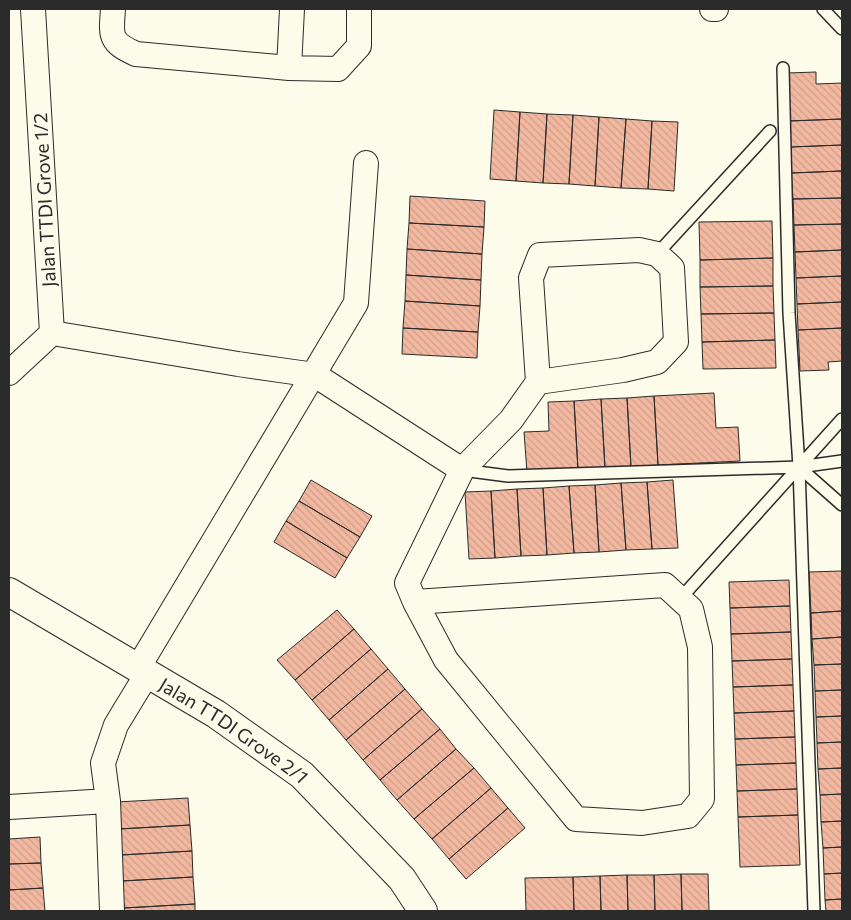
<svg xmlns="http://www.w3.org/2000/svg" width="851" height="920" font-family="Commissioner,sans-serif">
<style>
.building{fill:url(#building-back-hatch);stroke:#2b2b2b}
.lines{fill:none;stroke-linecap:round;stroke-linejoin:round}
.lane-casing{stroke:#2b2b2b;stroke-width:14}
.street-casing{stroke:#2b2b2b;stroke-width:26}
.secondary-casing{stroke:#2b2b2b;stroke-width:30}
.lane{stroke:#fdfbea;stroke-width:11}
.street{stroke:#fdfbea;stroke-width:24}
.secondary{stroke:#fdfbea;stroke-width:28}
.labels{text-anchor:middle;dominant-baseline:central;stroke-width:4;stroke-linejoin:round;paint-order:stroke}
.street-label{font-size:19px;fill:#2b2b2b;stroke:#fdfbea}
</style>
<defs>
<pattern id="building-back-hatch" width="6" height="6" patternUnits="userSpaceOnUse" patternTransform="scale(1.25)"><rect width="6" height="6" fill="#f2b8a0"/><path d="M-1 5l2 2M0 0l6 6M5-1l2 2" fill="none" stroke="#d09e8a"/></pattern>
</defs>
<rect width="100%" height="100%" fill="#fdfbea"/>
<path class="building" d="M 816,72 L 816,84 L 842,83 L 842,119 L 789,121 L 787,73 Z
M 494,110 L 520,112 L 516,181 L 490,179 Z
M 520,112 L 547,114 L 543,183 L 516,181 Z
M 547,114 L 573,115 L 569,184 L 543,183 Z
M 573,115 L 599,117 L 595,186 L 569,184 Z
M 599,117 L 626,119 L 621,188 L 595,186 Z
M 626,119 L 652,121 L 648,189 L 621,188 Z
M 842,119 L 842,145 L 790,147 L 789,121 Z
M 652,121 L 678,122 L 674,191 L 648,189 Z
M 842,145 L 842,171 L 791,173 L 790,147 Z
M 842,171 L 842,198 L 793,199 L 791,173 Z
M 410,196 L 485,201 L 484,227 L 409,223 Z
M 842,198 L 842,224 L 794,225 L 793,199 Z
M 772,221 L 773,258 L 700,260 L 699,222 Z
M 409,223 L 484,227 L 482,254 L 407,249 Z
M 842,224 L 842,250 L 795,252 L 794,225 Z
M 407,249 L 482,254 L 481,280 L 406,275 Z
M 842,250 L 842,276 L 796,278 L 795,252 Z
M 773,258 L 773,286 L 700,287 L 700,260 Z
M 406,275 L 481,280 L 480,306 L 405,301 Z
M 842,276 L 842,302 L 797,304 L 796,278 Z
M 773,286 L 774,313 L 701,314 L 700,287 Z
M 405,301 L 480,306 L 478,332 L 403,328 Z
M 842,302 L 842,328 L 798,330 L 797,304 Z
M 774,313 L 775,340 L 702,342 L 701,314 Z
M 403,328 L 478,332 L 477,358 L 402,354 Z
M 842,328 L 842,361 L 828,362 L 829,370 L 800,371 L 798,330 Z
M 775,340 L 776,368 L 703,369 L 702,342 Z
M 714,393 L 716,428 L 738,427 L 740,461 L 658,465 L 654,396 Z
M 654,396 L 658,465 L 631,467 L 627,398 Z
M 627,398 L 631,467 L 605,468 L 601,399 Z
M 601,399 L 605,468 L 578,470 L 574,401 Z
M 574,401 L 578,470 L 527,472 L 524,432 L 549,431 L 548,402 Z
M 311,480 L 372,516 L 360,537 L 299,501 Z
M 673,480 L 678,548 L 652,549 L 647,482 Z
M 647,482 L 652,549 L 626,550 L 621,483 Z
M 621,483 L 626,550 L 599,552 L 595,485 Z
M 595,485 L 599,552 L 574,553 L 569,486 Z
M 569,486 L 574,553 L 547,555 L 543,488 Z
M 543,488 L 547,555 L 521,556 L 517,489 Z
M 517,489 L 521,556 L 495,558 L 491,491 Z
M 491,491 L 495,558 L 469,559 L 465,492 Z
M 299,501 L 360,537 L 347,558 L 286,521 Z
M 286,521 L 347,558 L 335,578 L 274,542 Z
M 842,571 L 842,611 L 811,613 L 809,572 Z
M 789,580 L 790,606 L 730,608 L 729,582 Z
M 790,606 L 791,632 L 731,634 L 730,608 Z
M 337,610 L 354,629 L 295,680 L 277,660 Z
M 842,611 L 842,637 L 812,639 L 811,613 Z
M 354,629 L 371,649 L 312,700 L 295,680 Z
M 791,632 L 792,659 L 732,661 L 731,634 Z
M 842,637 L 842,664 L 814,665 L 812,639 Z
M 371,649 L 388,669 L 329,720 L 312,700 Z
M 792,659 L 793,685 L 733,687 L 732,661 Z
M 842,664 L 842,690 L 815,691 L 814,665 Z
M 388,669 L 405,689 L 346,740 L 329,720 Z
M 793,685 L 794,711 L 734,713 L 733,687 Z
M 405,689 L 422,709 L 363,760 L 346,740 Z
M 842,690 L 842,716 L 816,717 L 815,691 Z
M 422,709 L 440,729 L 380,780 L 363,760 Z
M 794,711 L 795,737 L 735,739 L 734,713 Z
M 842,716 L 842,742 L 817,743 L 816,717 Z
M 440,729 L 456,749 L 397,800 L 380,780 Z
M 795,737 L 796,763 L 736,765 L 735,739 Z
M 842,742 L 842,768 L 818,769 L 817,743 Z
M 456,749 L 474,768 L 414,819 L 397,800 Z
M 796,763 L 797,789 L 737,791 L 736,765 Z
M 474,768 L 491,788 L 432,839 L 414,819 Z
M 842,768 L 842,794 L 820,795 L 818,769 Z
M 491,788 L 508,808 L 449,859 L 432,839 Z
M 797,789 L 798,815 L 738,817 L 737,791 Z
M 842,794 L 842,821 L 821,822 L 820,795 Z
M 188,798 L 190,825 L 119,829 L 117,802 Z
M 508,808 L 525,828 L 466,879 L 449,859 Z
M 798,815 L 800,865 L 740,867 L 738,817 Z
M 842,821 L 842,847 L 823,848 L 821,822 Z
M 190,825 L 192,851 L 121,855 L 119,829 Z
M 40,837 L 41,863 L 9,864 L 9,839 Z
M 842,847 L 842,873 L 824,874 L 823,848 Z
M 192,851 L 193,877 L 122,881 L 121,855 Z
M 41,863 L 43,888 L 9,890 L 9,864 Z
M 842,873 L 842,899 L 825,900 L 824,874 Z
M 681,874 L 708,874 L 709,911 L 682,911 Z
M 681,874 L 682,911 L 655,911 L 654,875 Z
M 627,875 L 654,875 L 655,911 L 628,911 Z
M 627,875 L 628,911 L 601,911 L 600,876 Z
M 600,876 L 601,911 L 574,911 L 573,877 Z
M 193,877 L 195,904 L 124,908 L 122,881 Z
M 573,877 L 574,911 L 526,911 L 525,878 Z
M 43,888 L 45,911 L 9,911 L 9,890 Z
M 842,899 L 842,911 L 826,911 L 825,900 Z
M 195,904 L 195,911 L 124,911 L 124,908 Z"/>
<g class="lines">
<g class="lane-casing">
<path id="lane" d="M 823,9 L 842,29
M 783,68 L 789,313 L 799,467 L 814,911
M 657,254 L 770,131
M 799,467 L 842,505
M 462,470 L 508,476 L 799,467 L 842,461
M 680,599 L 842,419"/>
</g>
<g class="street-casing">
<path id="street" d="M 113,9 C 111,36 109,42 136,54 L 289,68 L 338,69 L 359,46 L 359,9
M 712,9 L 716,9
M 289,68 L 292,9
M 52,333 L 238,364 L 315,375 L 462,470 L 511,420 L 538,382 L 623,370 L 657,362 L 676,342 L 672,268 L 657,254 L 639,250 L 540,255 L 531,278 L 538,382
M 9,373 L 52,333 L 33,9
M 415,602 L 665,585 L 691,609 L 700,647 L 702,799 L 688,816 L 642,823 L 576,819 L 446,660 L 415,602 L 407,583 L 462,470
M 138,668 L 356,303 L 366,163
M 9,807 L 108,801
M 112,911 L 108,801 L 103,763 L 116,725 L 147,674"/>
</g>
<g class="secondary-casing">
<g id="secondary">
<path id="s1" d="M 9,592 L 216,714 L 302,775 L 402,879 L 423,911"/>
</g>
</g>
<use href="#lane" class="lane"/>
<use href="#street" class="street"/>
<use href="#secondary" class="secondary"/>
</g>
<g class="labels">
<g class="street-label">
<text transform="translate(44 200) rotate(-93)">Jalan TTDI Grove 1/2</text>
<text stroke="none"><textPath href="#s1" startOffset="264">Jalan TTDI Grove 2/1</textPath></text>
</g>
</g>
<rect width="851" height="920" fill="none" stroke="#2b2b2b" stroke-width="20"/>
</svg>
